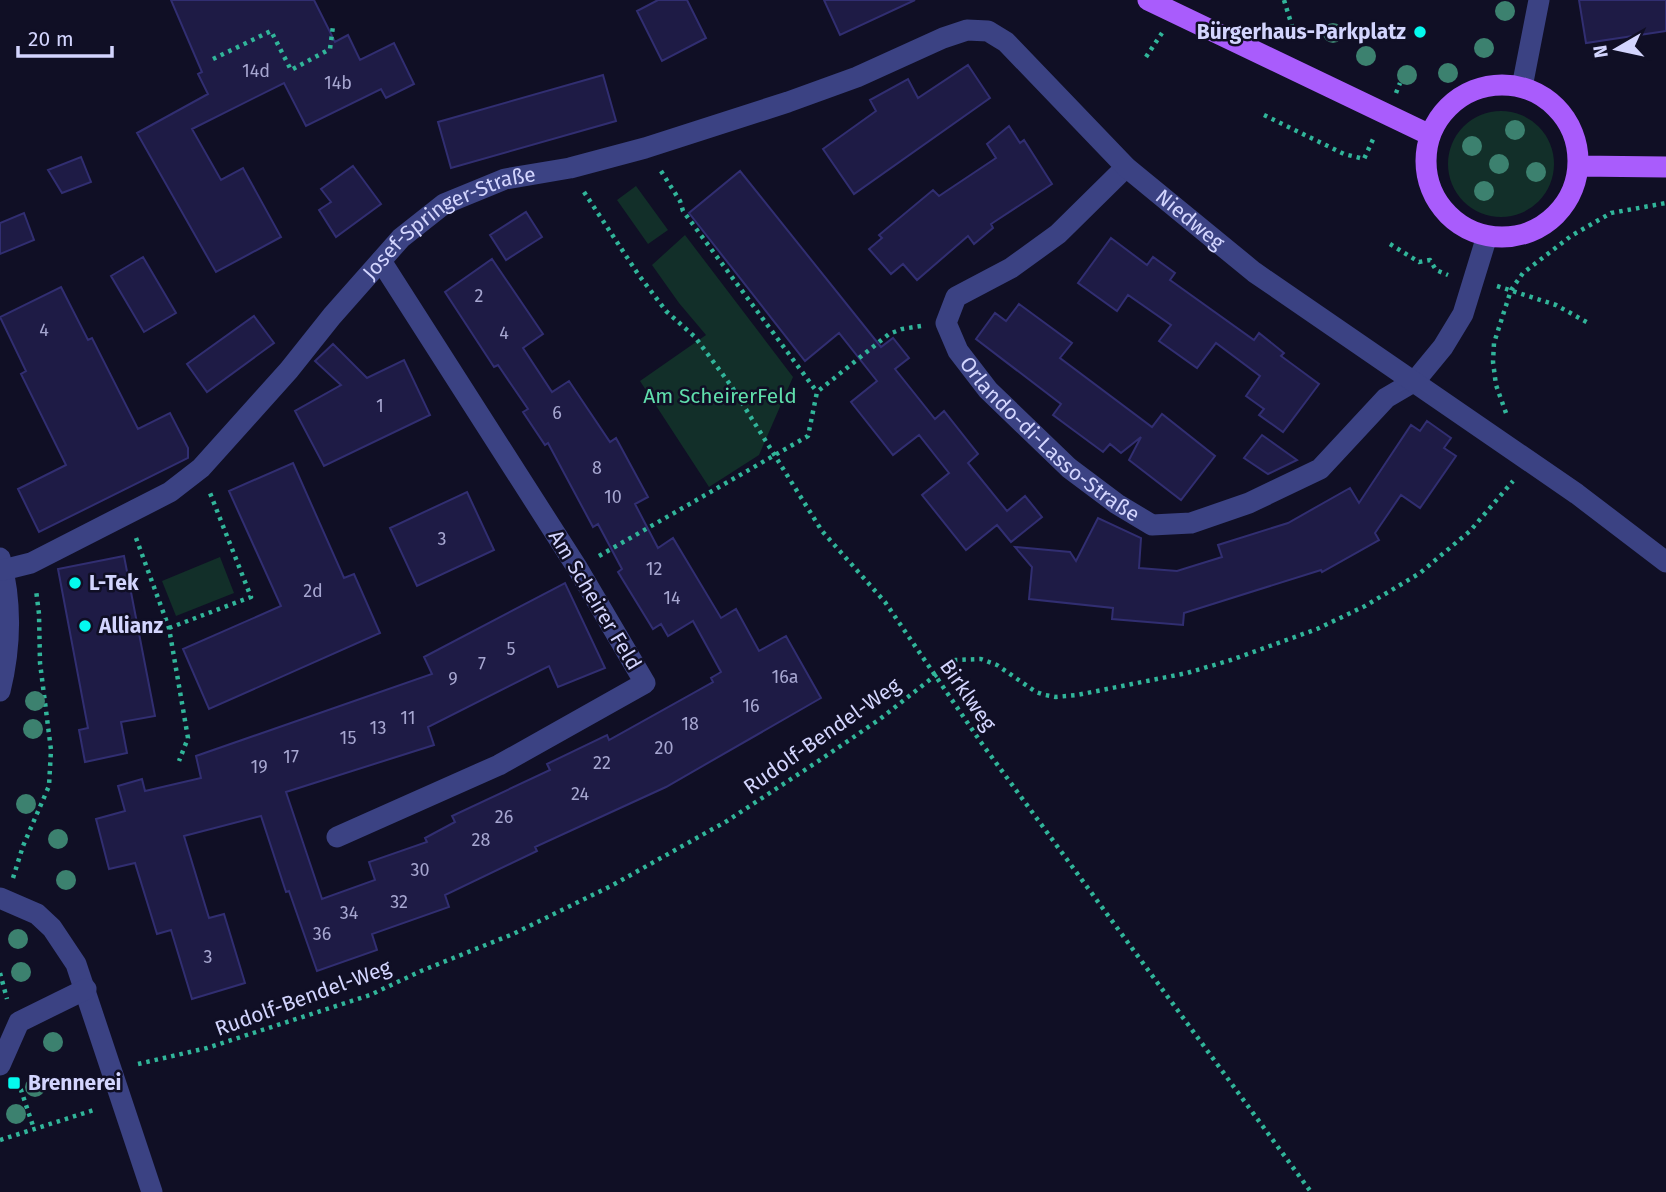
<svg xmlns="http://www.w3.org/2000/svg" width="1666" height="1192" font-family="'Fira Sans',sans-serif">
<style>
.green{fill:#122f29}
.building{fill:#1e1b45;stroke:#312e71;stroke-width:2}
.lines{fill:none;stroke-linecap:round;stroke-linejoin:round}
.path{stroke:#31b59a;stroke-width:4.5;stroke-dasharray:3.5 5;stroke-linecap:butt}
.minor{stroke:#3b4283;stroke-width:21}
.major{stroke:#a95cfc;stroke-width:21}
.tree{fill:#3c816f}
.poi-dot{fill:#04faef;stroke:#100f25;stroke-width:2.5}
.labels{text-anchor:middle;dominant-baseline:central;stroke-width:5;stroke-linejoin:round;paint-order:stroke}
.number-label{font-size:18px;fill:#a6a6d0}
.poi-label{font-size:21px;font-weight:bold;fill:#d3d5fe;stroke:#100f25;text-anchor:start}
.street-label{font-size:21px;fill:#d3d5fe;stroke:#100f25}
.park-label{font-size:21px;fill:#60deac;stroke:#100f25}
</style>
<rect width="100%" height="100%" fill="#100f25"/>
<path class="green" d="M1448 164a53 53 0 1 1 106 0a53 53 0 1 1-106 0Z
M 636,186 L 668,230 L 648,244 L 617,200 Z
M 685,235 L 793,377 L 759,455 L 709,487 L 640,381 L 706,335 L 679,303 L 652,265 Z
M 220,557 L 234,593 L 176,616 L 162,581 Z"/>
<path class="building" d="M 171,0 L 314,0 L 335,42 L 348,35 L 360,60 L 394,43 L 414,84 L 386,98 L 381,89 L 306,126 L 284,83 L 192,129 L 221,180 L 243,168 L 281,237 L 216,272 L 137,133 L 208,94 L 198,74 L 202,72 Z
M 658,0 L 687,0 L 706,38 L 662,61 L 637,11 Z
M 824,0 L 915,0 L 840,35 Z
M 1579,0 L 1666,0 L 1666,31 L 1586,43 Z
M 968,65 L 990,98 L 854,194 L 823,149 L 876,111 L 870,100 L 908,79 L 918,98 Z
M 603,75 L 616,121 L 451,168 L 438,122 Z
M 1009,126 L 1020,143 L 1024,140 L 1052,184 L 991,224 L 993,228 L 974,244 L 968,236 L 917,280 L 903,264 L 891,274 L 869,249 L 882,238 L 879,235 L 933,190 L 939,196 L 996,158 L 987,144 Z
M 81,157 L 91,182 L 62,193 L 48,170 Z
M 353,166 L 381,204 L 336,237 L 319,210 L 331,202 L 321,189 Z
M 740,171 L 881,347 L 893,338 L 909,358 L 895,369 L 935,419 L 944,411 L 978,454 L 968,463 L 1007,511 L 1025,496 L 1042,517 L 1011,542 L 997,525 L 966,550 L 922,495 L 949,473 L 919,435 L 893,455 L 851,402 L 877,381 L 839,333 L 805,361 L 689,213 Z
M 526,212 L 542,237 L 506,260 L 490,235 Z
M 24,213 L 34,240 L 0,254 L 0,223 Z
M 1111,238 L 1147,265 L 1153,257 L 1175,273 L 1170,280 L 1254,340 L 1259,333 L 1284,353 L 1281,356 L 1319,384 L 1283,432 L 1259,415 L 1264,409 L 1246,396 L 1260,376 L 1216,343 L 1197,368 L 1159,341 L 1171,325 L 1128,295 L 1117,311 L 1078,283 Z
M 143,257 L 176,313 L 144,332 L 111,276 Z
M 492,259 L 543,334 L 523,348 L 552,392 L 569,381 L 610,442 L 616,438 L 648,497 L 635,504 L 658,548 L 673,538 L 721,618 L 736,609 L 759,651 L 786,636 L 821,698 L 666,787 L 535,847 L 537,851 L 445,895 L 449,907 L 372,934 L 377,950 L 317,971 L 289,891 L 286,892 L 261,816 L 184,836 L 209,918 L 224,914 L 245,983 L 192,999 L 171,930 L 157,934 L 135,863 L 109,869 L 96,819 L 125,811 L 118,786 L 142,779 L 145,791 L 201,778 L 196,756 L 432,674 L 424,657 L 565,583 L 605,668 L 558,687 L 549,666 L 428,727 L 434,745 L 286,792 L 322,899 L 375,880 L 369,862 L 427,842 L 425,838 L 455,822 L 452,816 L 550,770 L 547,764 L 607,735 L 609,740 L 713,682 L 711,678 L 721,672 L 693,621 L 668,636 L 661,624 L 653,629 L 618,572 L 622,569 L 598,524 L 593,527 L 548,443 L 545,445 L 523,412 L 528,409 L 498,365 L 494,367 L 445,292 Z
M 61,287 L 88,340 L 92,338 L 138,429 L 170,413 L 188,448 L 188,458 L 39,532 L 18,489 L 66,465 L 21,374 L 26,371 L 0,317 Z
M 1019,304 L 1072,343 L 1060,358 L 1152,427 L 1162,414 L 1215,456 L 1181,500 L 1129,460 L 1141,437 L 1121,453 L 1110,444 L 1103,452 L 1053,415 L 1061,404 L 976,339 L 995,313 L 1006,321 Z
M 254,316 L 274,343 L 207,392 L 187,364 Z
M 333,344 L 367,378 L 404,360 L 430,415 L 324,466 L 295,411 L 341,385 L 315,361 Z
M 1427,421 L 1451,438 L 1444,448 L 1456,456 L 1420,508 L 1401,495 L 1375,533 L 1379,540 L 1322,572 L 1321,570 L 1184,613 L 1183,625 L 1112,619 L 1113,608 L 1029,599 L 1032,567 L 1015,547 L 1070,552 L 1076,561 L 1098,518 L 1141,538 L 1139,568 L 1177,571 L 1222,557 L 1218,545 L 1288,523 L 1350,488 L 1359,503 L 1411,425 L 1420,431 Z
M 1262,435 L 1297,460 L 1268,474 L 1244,458 Z
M 293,463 L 344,578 L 354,574 L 380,633 L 209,709 L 183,649 L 281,606 L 229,491 Z
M 467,492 L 494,550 L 417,586 L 390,528 Z
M 124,556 L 155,716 L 121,722 L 127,753 L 85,762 L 79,730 L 88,728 L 58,569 Z"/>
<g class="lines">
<path class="path" d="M 1284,0 L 1296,39
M 1146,57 L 1162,33
M 213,59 L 271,31 L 291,70 L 330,49 L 333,26
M 1396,93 L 1400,83
M 1264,115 L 1344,154 L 1364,159 L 1375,135
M 661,171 L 680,201 L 683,211 L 817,392
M 584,192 L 638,274 L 666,311 L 695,337 L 732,387 L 822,531 L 885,602 L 980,741 L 1311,1192
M 1390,244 L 1419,262 L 1430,260 L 1436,270 L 1448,275
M 1497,286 L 1556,305 L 1590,324
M 1506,413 L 1496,385 L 1493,362 L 1494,343 L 1511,290 L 1523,273 L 1571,236 L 1611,213 L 1666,203
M 136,538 L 169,628 L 188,738 L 179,761
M 599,556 L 808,436 L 817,392 L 889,334 L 902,329 L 921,326
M 169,628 L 251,597 L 210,493
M 13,878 L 23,846 L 49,786 L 51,750 L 40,663 L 39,614 L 36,590
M 0,973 L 7,999
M 138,1064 L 207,1048 L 370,995 L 421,971 L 513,934 L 611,886 L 727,821 L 820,760 L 880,719 L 955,660 L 981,659 L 997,665 L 1036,692 L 1045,695 L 1056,697 L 1077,695 L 1187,673 L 1231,660 L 1317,629 L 1365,606 L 1420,573 L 1470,531 L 1513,481
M 20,1081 L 19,1084 L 34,1129
M 0,1140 L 97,1109"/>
<g class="minor">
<path d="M 1522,87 L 1539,0"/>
<path id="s1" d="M 1126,167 L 1058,234 L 1011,268 L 956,297 L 946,323 L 958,351 L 988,390 L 1069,468 L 1117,504 L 1152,525 L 1191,523 L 1249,503 L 1320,469 L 1386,398 L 1415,381 L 1443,347 L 1463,314 L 1487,236"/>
<path d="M 0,558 C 12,602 11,646 0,691"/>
<path id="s2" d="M 3,570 L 31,563 L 170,492 L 201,468 L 289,370 L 332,316 L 401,238 L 444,204 L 505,179 L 570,168 L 645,148 L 788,102 L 857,77 L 943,38 L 967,30 L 988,31 L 1006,42 L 1126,167 L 1254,272 L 1577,494 L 1666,562"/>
<path d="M 337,837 L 499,765 L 645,683 L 578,569 L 381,261"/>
<path d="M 0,898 L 37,914 L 52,928 L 76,964 L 152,1192"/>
<path d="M 0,1065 L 19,1022 L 86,989"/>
</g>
<path class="major" d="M 1148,0 L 1430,135
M1426 161a76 76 0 1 1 152 0a76 76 0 1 1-152 0Z
M 1578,166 L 1666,167"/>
</g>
<g class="tree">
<circle cx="1505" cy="11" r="10"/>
<circle cx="1333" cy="33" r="10"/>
<circle cx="1484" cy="48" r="10"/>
<circle cx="1366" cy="56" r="10"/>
<circle cx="1448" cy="73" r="10"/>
<circle cx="1407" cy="75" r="10"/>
<circle cx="1515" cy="130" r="10"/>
<circle cx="1472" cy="146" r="10"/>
<circle cx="1499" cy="164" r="10"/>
<circle cx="1536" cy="172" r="10"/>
<circle cx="1484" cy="191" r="10"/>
<circle cx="35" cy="701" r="10"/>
<circle cx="33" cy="729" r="10"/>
<circle cx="26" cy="804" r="10"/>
<circle cx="58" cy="839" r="10"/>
<circle cx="66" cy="880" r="10"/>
<circle cx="18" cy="939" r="10"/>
<circle cx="21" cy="972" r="10"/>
<circle cx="53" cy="1042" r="10"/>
<circle cx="35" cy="1087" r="10"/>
<circle cx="16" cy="1114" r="10"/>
</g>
<g class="poi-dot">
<circle cx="1420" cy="32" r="7"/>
<circle cx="75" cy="583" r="7"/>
<circle cx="85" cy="626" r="7"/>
<rect x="7" y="1076" width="14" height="14" rx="3.5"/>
</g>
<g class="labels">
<g class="number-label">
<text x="256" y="71">14d</text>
<text x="338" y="83">14b</text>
<text x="479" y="296">2</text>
<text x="44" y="330">4</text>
<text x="504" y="333">4</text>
<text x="380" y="406">1</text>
<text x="557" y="413">6</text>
<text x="597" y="468">8</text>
<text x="613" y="497">10</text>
<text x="442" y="539">3</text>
<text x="654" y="569">12</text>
<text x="313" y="591">2d</text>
<text x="672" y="598">14</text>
<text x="511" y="649">5</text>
<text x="482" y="664">7</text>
<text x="785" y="677">16a</text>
<text x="453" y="679">9</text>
<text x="751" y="706">16</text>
<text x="408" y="718">11</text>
<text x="690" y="724">18</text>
<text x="378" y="728">13</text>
<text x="348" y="738">15</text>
<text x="664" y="748">20</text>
<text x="291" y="757">17</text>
<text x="602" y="763">22</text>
<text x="259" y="767">19</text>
<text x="580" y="794">24</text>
<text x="504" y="817">26</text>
<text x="481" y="840">28</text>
<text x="420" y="870">30</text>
<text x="399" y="902">32</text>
<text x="349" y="913">34</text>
<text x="322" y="934">36</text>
<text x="208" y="957">3</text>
</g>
<g class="poi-label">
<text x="1406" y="32" text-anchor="end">Bürgerhaus-Parkplatz</text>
<text x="89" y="583">L-Tek</text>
<text x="99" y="626">Allianz</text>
<text x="28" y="1083">Brennerei</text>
</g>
<g class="street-label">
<text stroke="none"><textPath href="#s2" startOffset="1435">Niedweg</textPath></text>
<text stroke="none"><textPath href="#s2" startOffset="579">Josef-Springer-Straße</textPath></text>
<text stroke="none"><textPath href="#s1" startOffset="402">Orlando-di-Lasso-Straße</textPath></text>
<text transform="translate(595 600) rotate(59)">Am Scheirer Feld</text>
<text transform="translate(968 695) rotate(55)">Birklweg</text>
<text transform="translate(822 736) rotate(-35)">Rudolf-Bendel-Weg</text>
<text transform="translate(303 998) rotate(-20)">Rudolf-Bendel-Weg</text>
</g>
<g class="park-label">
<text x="720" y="396">Am ScheirerFeld</text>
</g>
</g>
<g transform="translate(1617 49) rotate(261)" stroke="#100f25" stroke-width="5" paint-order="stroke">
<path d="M0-5L12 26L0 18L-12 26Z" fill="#d3d5fe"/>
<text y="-10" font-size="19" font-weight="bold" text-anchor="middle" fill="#d3d5fe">N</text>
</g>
<path d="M18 46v10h94v-10" fill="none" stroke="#d3d5fe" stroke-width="3.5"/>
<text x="28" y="46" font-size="21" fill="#d3d5fe" stroke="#100f25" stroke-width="5" paint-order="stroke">20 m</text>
</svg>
